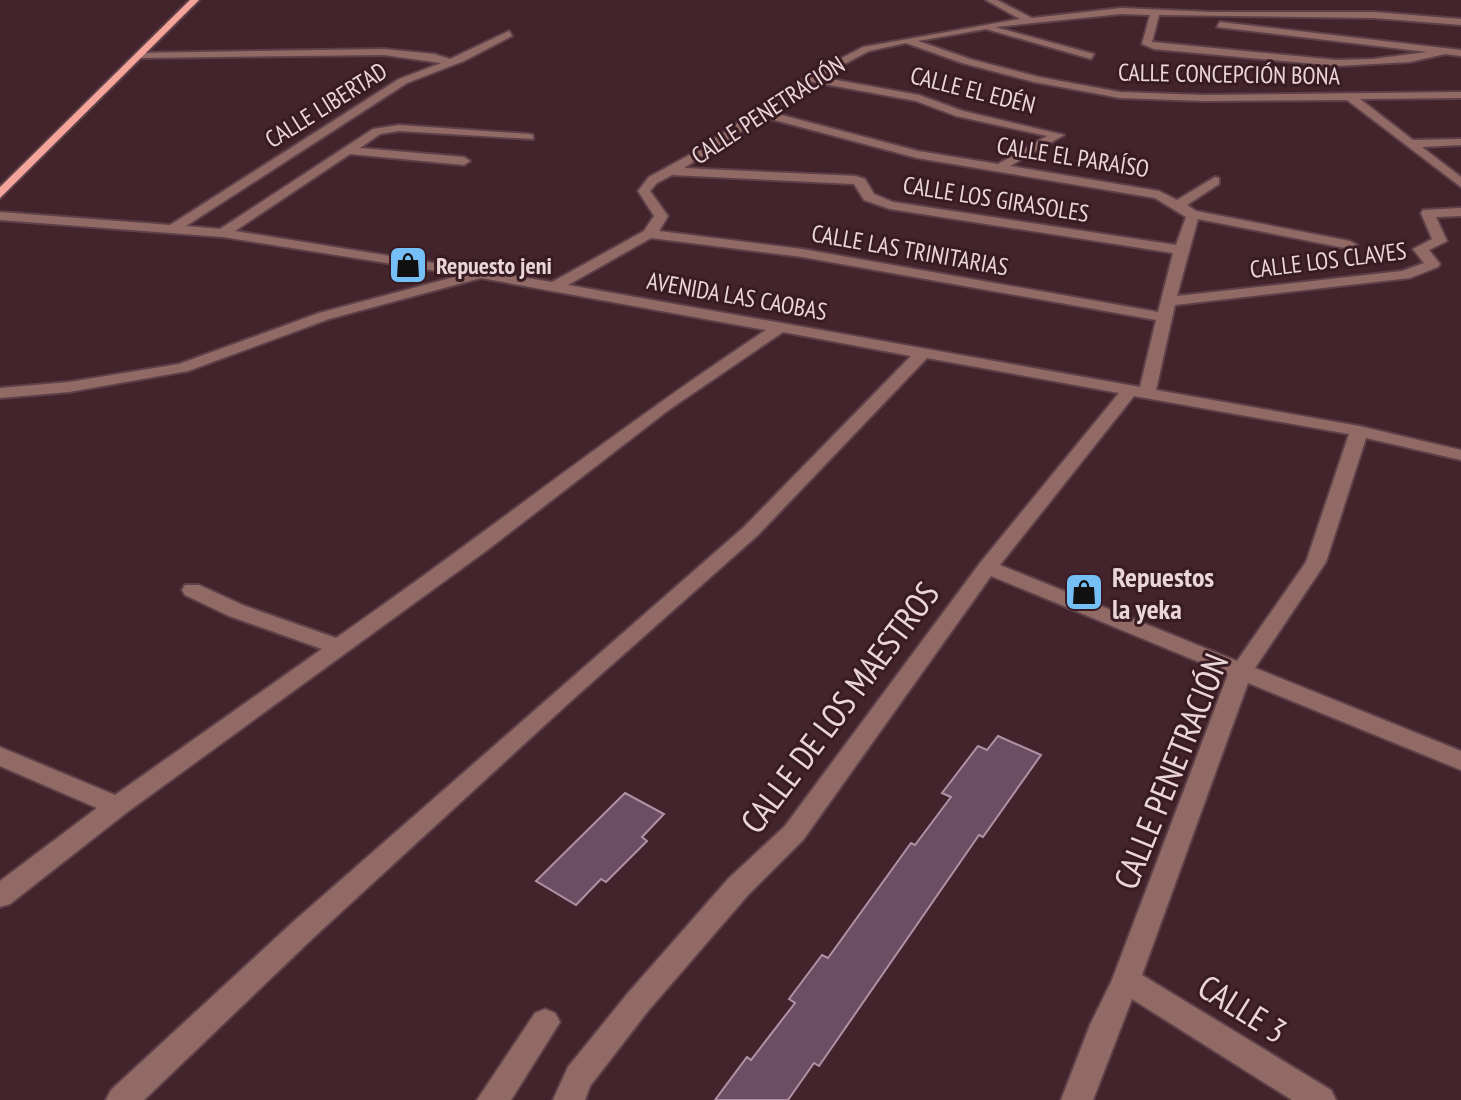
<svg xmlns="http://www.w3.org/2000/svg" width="1461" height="1100" font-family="'PT Sans Narrow',sans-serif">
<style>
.building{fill:#6b4e62;stroke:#b191a6;stroke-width:2}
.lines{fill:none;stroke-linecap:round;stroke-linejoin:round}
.minor-casing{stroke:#5e4049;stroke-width:4}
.major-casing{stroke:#5e4049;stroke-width:4}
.minor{fill:#926a65;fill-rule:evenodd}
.major{fill:#f5a499;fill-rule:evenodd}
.labels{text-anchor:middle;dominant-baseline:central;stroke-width:6;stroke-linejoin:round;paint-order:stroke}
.far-street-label{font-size:24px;fill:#ead5d9;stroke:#381b23}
.far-poi-label{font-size:24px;font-weight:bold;fill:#ead5d9;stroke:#381b23;text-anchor:start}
.poi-label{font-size:28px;font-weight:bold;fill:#ead5d9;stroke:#381b23;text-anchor:start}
.near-street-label{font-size:34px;fill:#ead5d9;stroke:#381b23}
</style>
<rect width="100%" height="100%" fill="#43242d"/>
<path class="building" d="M 998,736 L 1041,755 L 983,837 L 979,835 L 819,1066 L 814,1063 L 788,1100 L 715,1100 L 747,1057 L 751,1060 L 795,1003 L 789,999 L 822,955 L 828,958 L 911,843 L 915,845 L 951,797 L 942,793 L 978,746 L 987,750 Z
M 625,793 L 664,814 L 642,837 L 647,841 L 606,882 L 601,879 L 576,905 L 536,881 Z"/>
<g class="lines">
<g class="minor-casing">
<path id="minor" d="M 986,0 L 997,0 L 1032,18 L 1121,8 L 1213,12 L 1374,12 L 1461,19 L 1461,25 L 1374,18 L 1159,15 L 1152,42 L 1337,60 L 1373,59 L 1427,52 L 1217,27 L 1220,22 L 1461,50 L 1461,56 L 1445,54 L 1410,62 L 1337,66 L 1154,49 L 1142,44 L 1150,15 L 1121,14 L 995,27 L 1094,54 L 1091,59 L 986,29 L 918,41 L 970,59 L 1039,77 L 1120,92 L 1204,95 L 1461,92 L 1461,98 L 1360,99 L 1413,140 L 1461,139 L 1461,145 L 1422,147 L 1461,177 L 1461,187 L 1347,100 L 1204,101 L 1120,98 L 1034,82 L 962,63 L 906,43 L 869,51 L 820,77 L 919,95 L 963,111 L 1064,135 L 1010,166 L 1159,191 L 1177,200 L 1215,177 L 1219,178 L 1219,184 L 1187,205 L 1196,211 L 1350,241 L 1357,245 L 1350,249 L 1198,219 L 1177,296 L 1402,271 L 1424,263 L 1413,249 L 1432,239 L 1421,213 L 1423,210 L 1461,208 L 1461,216 L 1436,217 L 1447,241 L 1429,250 L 1440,264 L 1438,267 L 1410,278 L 1175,305 L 1156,390 L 1359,426 L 1461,450 L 1461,460 L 1366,438 L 1326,562 L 1255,668 L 1461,751 L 1461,770 L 1248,683 L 1142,975 L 1331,1090 L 1336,1100 L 1292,1100 L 1132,999 L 1093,1100 L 1061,1100 L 1090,1025 L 1112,980 L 1228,674 L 991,576 L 803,840 L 748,895 L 648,1011 L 590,1086 L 585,1100 L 553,1100 L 568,1067 L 628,993 L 728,879 L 785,826 L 980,563 L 1119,393 L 927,358 L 758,535 L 571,701 L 313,938 L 144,1100 L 106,1100 L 111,1090 L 293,922 L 744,527 L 911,356 L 783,332 L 670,409 L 486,551 L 126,813 L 10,904 L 0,907 L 0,881 L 97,808 L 0,766 L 0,747 L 115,795 L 322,649 L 229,616 L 185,595 L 182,590 L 185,585 L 199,585 L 245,606 L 336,638 C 481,537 619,427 766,330 L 481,278 L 329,319 L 188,371 L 69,392 L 0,398 L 0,388 L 69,382 L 179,364 L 319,313 L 462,275 L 223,237 L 0,220 L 0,212 L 170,225 L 399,79 L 441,63 L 384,55 L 140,58 L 137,53 L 384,49 L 434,54 L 450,59 L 509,31 L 512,36 L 464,61 L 407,83 L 186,226 L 220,229 L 373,129 L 399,125 L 529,134 L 533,135 L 533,139 L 399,131 L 380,134 L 360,148 L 464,157 L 470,161 L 464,165 L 350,154 L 235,231 L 552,282 L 644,231 L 654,216 L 638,191 L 649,177 L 693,153 L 811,74 L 863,47 L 1020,19 ZM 813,82 L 916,101 L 956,116 L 1047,136 L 998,164 L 918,151 L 770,112 ZM 763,117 L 917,158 L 1155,198 L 1186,217 L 1176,245 L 893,202 L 874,194 L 865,179 L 856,176 L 684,168 ZM 672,175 L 854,184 L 864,200 L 890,209 L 1173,253 L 1158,312 L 802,249 L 659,231 L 668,216 L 650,191 L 657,183 ZM 651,238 L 802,257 L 1156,320 L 1140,387 L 568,285 ZM 1134,396 L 1349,434 L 1306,562 L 1237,661 L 1000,565 Z
M 545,1009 L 555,1013 L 560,1022 L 511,1100 L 477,1100 L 535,1013 Z"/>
</g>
<g class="major-casing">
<path id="major" d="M 190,0 L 199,0 L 0,198 L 0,187 Z"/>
</g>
<use href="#minor" class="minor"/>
<use href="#major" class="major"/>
</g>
<defs>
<g id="shop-square" transform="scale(2)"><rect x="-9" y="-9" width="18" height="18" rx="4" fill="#74c0f6" stroke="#381b23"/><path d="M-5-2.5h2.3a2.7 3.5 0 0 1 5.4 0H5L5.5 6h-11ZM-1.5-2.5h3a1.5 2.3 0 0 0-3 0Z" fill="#111"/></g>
</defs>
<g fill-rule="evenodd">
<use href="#shop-square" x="408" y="265"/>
<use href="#shop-square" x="1084" y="592"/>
</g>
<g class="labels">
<g class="far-street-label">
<text transform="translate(1229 74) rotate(1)">CALLE CONCEPCIÓN BONA</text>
<text transform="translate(973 90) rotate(14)">CALLE EL EDÉN</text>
<text transform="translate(326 105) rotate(-32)">CALLE LIBERTAD</text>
<text transform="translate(768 110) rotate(-33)">CALLE PENETRACIÓN</text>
<text transform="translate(1073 157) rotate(9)">CALLE EL PARAÍSO</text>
<text transform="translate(996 199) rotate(9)">CALLE LOS GIRASOLES</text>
<text transform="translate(910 250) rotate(10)">CALLE LAS TRINITARIAS</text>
<text transform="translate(1328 260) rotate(-7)">CALLE LOS CLAVES</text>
<text transform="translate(737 296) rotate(10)">AVENIDA LAS CAOBAS</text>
</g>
<g class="far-poi-label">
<text x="436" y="265">Repuesto jeni</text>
</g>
<g class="poi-label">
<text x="1112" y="576">Repuestos<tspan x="1112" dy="32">la yeka</tspan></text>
</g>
<g class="near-street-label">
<text transform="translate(839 707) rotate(-53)">CALLE DE LOS MAESTROS</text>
<text transform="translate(1170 771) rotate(-68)">CALLE PENETRACIÓN</text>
<text transform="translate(1243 1008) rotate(32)">CALLE 3</text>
</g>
</g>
</svg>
